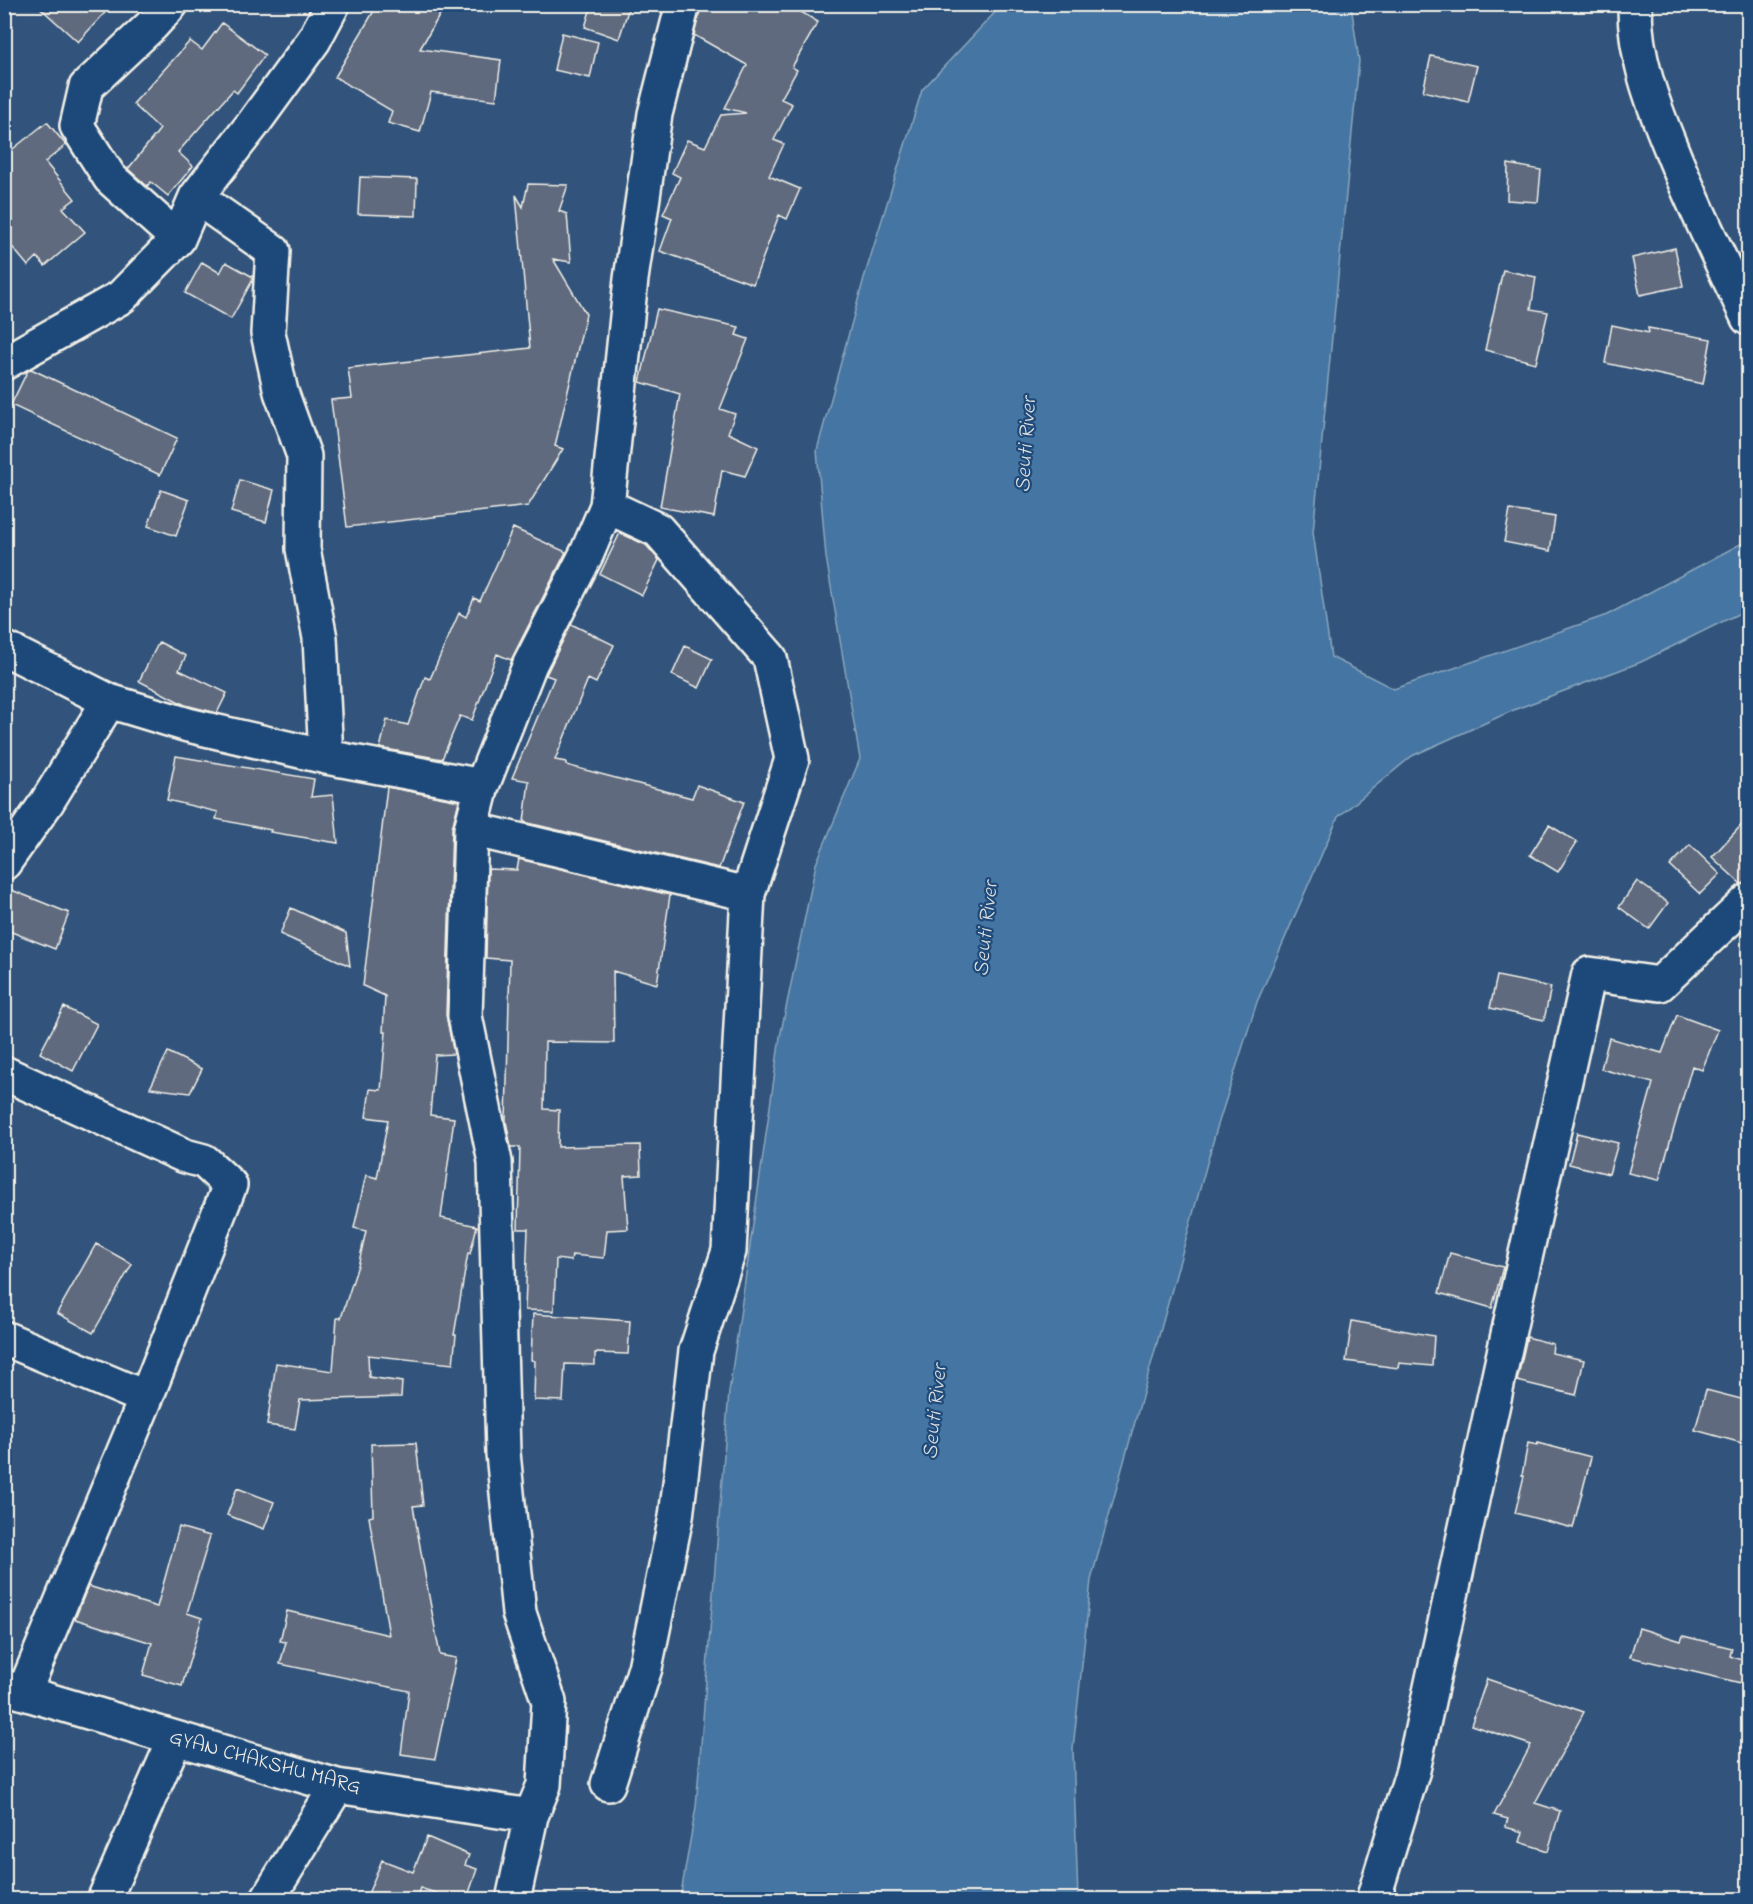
<svg xmlns="http://www.w3.org/2000/svg" width="1753" height="1904" font-family="'Indie Flower',sans-serif">
<style>
.water{fill:#4575a2;stroke:#8ba7be;stroke-width:1.5}
.building{fill:#5f6a7f;stroke:#f4f1e8;stroke-width:1.5}
.lines{fill:none;stroke-linecap:round;stroke-linejoin:round}
.street-casing{stroke:#f4f1e8;stroke-width:38}
.street{stroke:#1f4a7a;stroke-width:33}
.labels{text-anchor:middle;dominant-baseline:central;stroke-width:4.5;stroke-linejoin:round;paint-order:stroke}
.street-label{font-size:21px;fill:#f4f1e8;stroke:#1f4a7a}
.water-label{font-size:22px;font-style:italic;fill:#dadede;stroke:#1f4a7a}
</style>
<rect width="100%" height="100%" fill="#32547c"/>
<filter id="ink" filterUnits="userSpaceOnUse"><feTurbulence type="fractalNoise" baseFrequency=".0167" numOctaves="2"/><feDisplacementMap in="SourceGraphic" scale="12" xChannelSelector="R" yChannelSelector="G"/><feConvolveMatrix kernelMatrix="1 2 1 2 8 2 1 2 1" color-interpolation-filters="sRGB"/></filter>
<g filter="url(#ink)">
<path class="water" d="M 1002,5 L 1351,5 L 1359,61 L 1313,532 L 1331,657 L 1394,689 L 1607,615 L 1748,540 L 1748,609 L 1641,662 L 1516,709 L 1412,756 L 1338,817 L 1257,1002 L 1216,1131 L 1091,1580 L 1073,1749 L 1078,1899 L 680,1899 L 696,1807 L 729,1392 L 780,1037 L 816,864 L 860,759 L 826,557 L 817,450 L 864,278 L 922,90 Z"/>
<path class="building" d="M 36,4 L 113,4 L 78,42 Z
M 378,4 L 446,4 L 420,49 L 501,60 L 496,100 L 431,92 L 420,132 L 388,123 L 392,111 L 335,77 Z
M 592,4 L 630,4 L 619,39 L 585,27 Z
M 701,4 L 788,4 L 818,22 L 792,67 L 797,70 L 781,99 L 792,104 L 774,140 L 784,144 L 769,176 L 800,189 L 787,219 L 779,215 L 753,284 L 660,251 L 672,218 L 663,214 L 680,177 L 672,173 L 687,140 L 705,147 L 721,115 L 746,113 L 725,108 L 747,65 L 694,35 Z
M 222,23 L 265,55 L 237,93 L 233,90 L 178,152 L 193,166 L 168,196 L 151,182 L 147,186 L 128,169 L 160,129 L 133,104 L 190,41 L 202,50 Z
M 562,33 L 598,42 L 590,78 L 554,70 Z
M 1431,56 L 1477,66 L 1468,102 L 1423,91 Z
M 47,122 L 66,145 L 45,162 L 75,199 L 63,208 L 85,232 L 45,266 L 37,257 L 28,266 L 4,237 L 4,156 Z
M 1508,164 L 1541,170 L 1538,202 L 1507,200 Z
M 360,177 L 417,179 L 416,216 L 358,214 Z
M 528,184 L 568,185 L 559,211 L 567,214 L 571,262 L 553,259 L 586,314 L 555,446 L 563,449 L 528,506 L 347,527 L 331,400 L 352,398 L 348,368 L 530,348 L 516,195 L 523,207 Z
M 1675,248 L 1683,286 L 1640,295 L 1632,258 Z
M 202,262 L 220,273 L 226,262 L 253,277 L 252,281 L 231,319 L 185,293 Z
M 1503,270 L 1536,277 L 1531,309 L 1548,312 L 1536,363 L 1485,350 Z
M 657,309 L 739,327 L 736,335 L 748,339 L 720,409 L 735,414 L 728,433 L 758,447 L 745,476 L 722,470 L 714,517 L 660,507 L 680,394 L 640,382 Z
M 1612,325 L 1649,333 L 1648,328 L 1711,339 L 1703,384 L 1605,363 Z
M 31,369 L 177,438 L 160,475 L 11,405 L 27,372 Z
M 240,480 L 274,490 L 266,522 L 231,512 Z
M 161,490 L 189,500 L 176,536 L 148,526 Z
M 1510,510 L 1555,517 L 1550,551 L 1504,542 Z
M 513,528 L 566,552 L 511,660 L 497,654 L 472,720 L 460,716 L 442,759 L 380,748 L 387,720 L 408,725 L 425,677 L 430,679 L 459,613 L 466,617 L 474,598 L 480,601 Z
M 620,533 L 646,545 L 659,560 L 642,595 L 600,574 Z
M 571,624 L 614,645 L 596,683 L 588,679 L 555,760 L 566,762 L 566,765 L 692,798 L 697,785 L 744,802 L 719,868 L 524,822 L 529,781 L 512,778 L 554,678 L 546,675 Z
M 159,642 L 186,656 L 179,670 L 227,693 L 217,713 L 185,705 L 139,681 Z
M 685,646 L 712,659 L 699,688 L 672,675 Z
M 176,756 L 314,779 L 311,797 L 333,795 L 338,843 L 270,832 L 271,830 L 216,819 L 218,812 L 167,800 Z
M 387,787 L 459,801 L 452,828 L 446,1015 L 454,1054 L 435,1055 L 430,1115 L 454,1118 L 441,1218 L 477,1226 L 470,1254 L 468,1253 L 454,1335 L 456,1335 L 453,1364 L 368,1355 L 369,1377 L 402,1382 L 401,1397 L 300,1400 L 295,1429 L 267,1425 L 276,1363 L 333,1371 L 337,1318 L 341,1318 L 359,1262 L 366,1231 L 354,1228 L 366,1175 L 377,1178 L 388,1120 L 366,1117 L 370,1089 L 381,1090 L 386,1032 L 383,1032 L 385,996 L 363,986 Z
M 1749,817 L 1749,883 L 1741,884 L 1712,857 Z
M 1549,825 L 1577,842 L 1558,872 L 1530,855 Z
M 1690,845 L 1720,874 L 1700,894 L 1670,866 Z
M 519,859 L 670,895 L 657,984 L 613,971 L 614,1043 L 545,1042 L 544,1109 L 559,1110 L 558,1147 L 640,1145 L 641,1175 L 624,1176 L 628,1229 L 607,1230 L 604,1258 L 572,1255 L 571,1261 L 556,1259 L 554,1311 L 525,1310 L 528,1229 L 518,1229 L 520,1147 L 511,1147 L 506,1121 L 510,960 L 486,958 L 488,869 L 517,870 Z
M 1637,881 L 1668,903 L 1649,929 L 1619,907 Z
M 4,887 L 69,913 L 55,949 L 4,929 Z
M 291,908 L 346,933 L 350,966 L 280,934 Z
M 1497,976 L 1551,987 L 1544,1020 L 1490,1008 Z
M 64,1007 L 97,1024 L 73,1071 L 40,1053 Z
M 1677,1015 L 1718,1030 L 1702,1070 L 1692,1066 L 1659,1180 L 1628,1173 L 1653,1083 L 1601,1069 L 1609,1038 L 1662,1053 Z
M 168,1052 L 202,1069 L 190,1093 L 150,1088 Z
M 1577,1133 L 1618,1143 L 1609,1174 L 1569,1164 Z
M 96,1244 L 132,1264 L 93,1333 L 57,1313 Z
M 1450,1253 L 1503,1267 L 1492,1308 L 1439,1293 Z
M 533,1314 L 630,1321 L 628,1354 L 595,1353 L 595,1365 L 565,1364 L 563,1401 L 534,1400 L 535,1361 L 531,1360 Z
M 1352,1321 L 1434,1336 L 1432,1366 L 1399,1363 L 1398,1368 L 1346,1361 Z
M 1527,1337 L 1553,1344 L 1552,1353 L 1584,1360 L 1576,1395 L 1517,1381 Z
M 1706,1390 L 1749,1401 L 1749,1445 L 1695,1430 Z
M 416,1443 L 423,1505 L 413,1506 L 425,1575 L 440,1655 L 456,1658 L 435,1759 L 401,1754 L 409,1691 L 280,1664 L 286,1642 L 280,1641 L 287,1611 L 389,1635 L 369,1517 L 373,1516 L 371,1444 Z
M 1528,1443 L 1537,1445 L 1538,1443 L 1591,1457 L 1573,1528 L 1515,1513 L 1524,1476 L 1522,1475 Z
M 237,1488 L 274,1502 L 264,1529 L 227,1515 Z
M 179,1527 L 210,1536 L 187,1613 L 202,1618 L 182,1686 L 143,1675 L 152,1643 L 75,1619 L 88,1586 L 157,1607 Z
M 1639,1628 L 1681,1641 L 1683,1636 L 1732,1648 L 1730,1656 L 1747,1662 L 1741,1683 L 1630,1657 Z
M 1487,1679 L 1584,1712 L 1535,1803 L 1560,1811 L 1548,1851 L 1520,1842 L 1523,1832 L 1505,1827 L 1508,1819 L 1494,1815 L 1531,1745 L 1471,1725 Z
M 427,1837 L 469,1855 L 465,1865 L 477,1869 L 467,1899 L 454,1899 L 420,1888 L 416,1899 L 366,1899 L 382,1860 L 413,1872 Z"/>
<g class="lines">
<g class="street-casing">
<path id="street" d="M 171,4 L 152,25 L 86,87 L 77,126 L 110,178 L 178,239
M 1635,4 C 1634,54 1652,102 1670,146 C 1693,205 1721,261 1748,318
M 196,197 L 273,251 L 268,333 L 281,392 L 304,456 L 303,549 L 320,638 L 326,757
M 4,363 L 121,297 L 178,239 L 196,197 L 253,124 L 314,40 L 333,4
M 607,506 L 658,530 L 770,658 L 792,759 L 748,894 L 729,1251 L 696,1351 L 676,1517 L 645,1668 L 608,1784
M 4,648 L 109,701 L 188,725 L 326,757 L 482,786
M 471,829 L 748,894
M 4,863 L 47,802 L 109,701
M 4,1073 L 185,1156 L 204,1161 L 230,1185 L 146,1398
M 4,1338 L 146,1398 L 24,1692
M 4,1687 L 337,1786 L 531,1816
M 104,1900 L 175,1739
M 267,1900 L 337,1786
M 513,1900 L 531,1816 L 544,1785 L 549,1702 L 519,1613 L 503,1453 L 495,1162 L 465,1016 L 471,829 L 482,786 L 530,664 L 587,553 L 607,506 L 631,279 L 655,114 L 683,4
M 1373,1900 L 1413,1770 L 1516,1298 L 1589,974 L 1660,984 L 1748,901"/>
</g>
<use href="#street" class="street"/>
</g>
</g>
<g class="labels">
<g class="street-label">
<text transform="translate(265 1763) rotate(15)">GYAN CHAKSHU MARG</text>
</g>
<g class="water-label">
<text transform="translate(1027 445) rotate(-86)">Seuti River</text>
<text transform="translate(987 929) rotate(-84)">Seuti River</text>
<text transform="translate(936 1412) rotate(-84)">Seuti River</text>
</g>
</g>
<rect width="1753" height="1904" fill="none" stroke="#1f4a7a" stroke-width="24"/>
<rect x="12" y="12" width="1729" height="1880" fill="none" stroke="#f4f1e8" stroke-width="2" filter="url(#ink)"/>
</svg>
